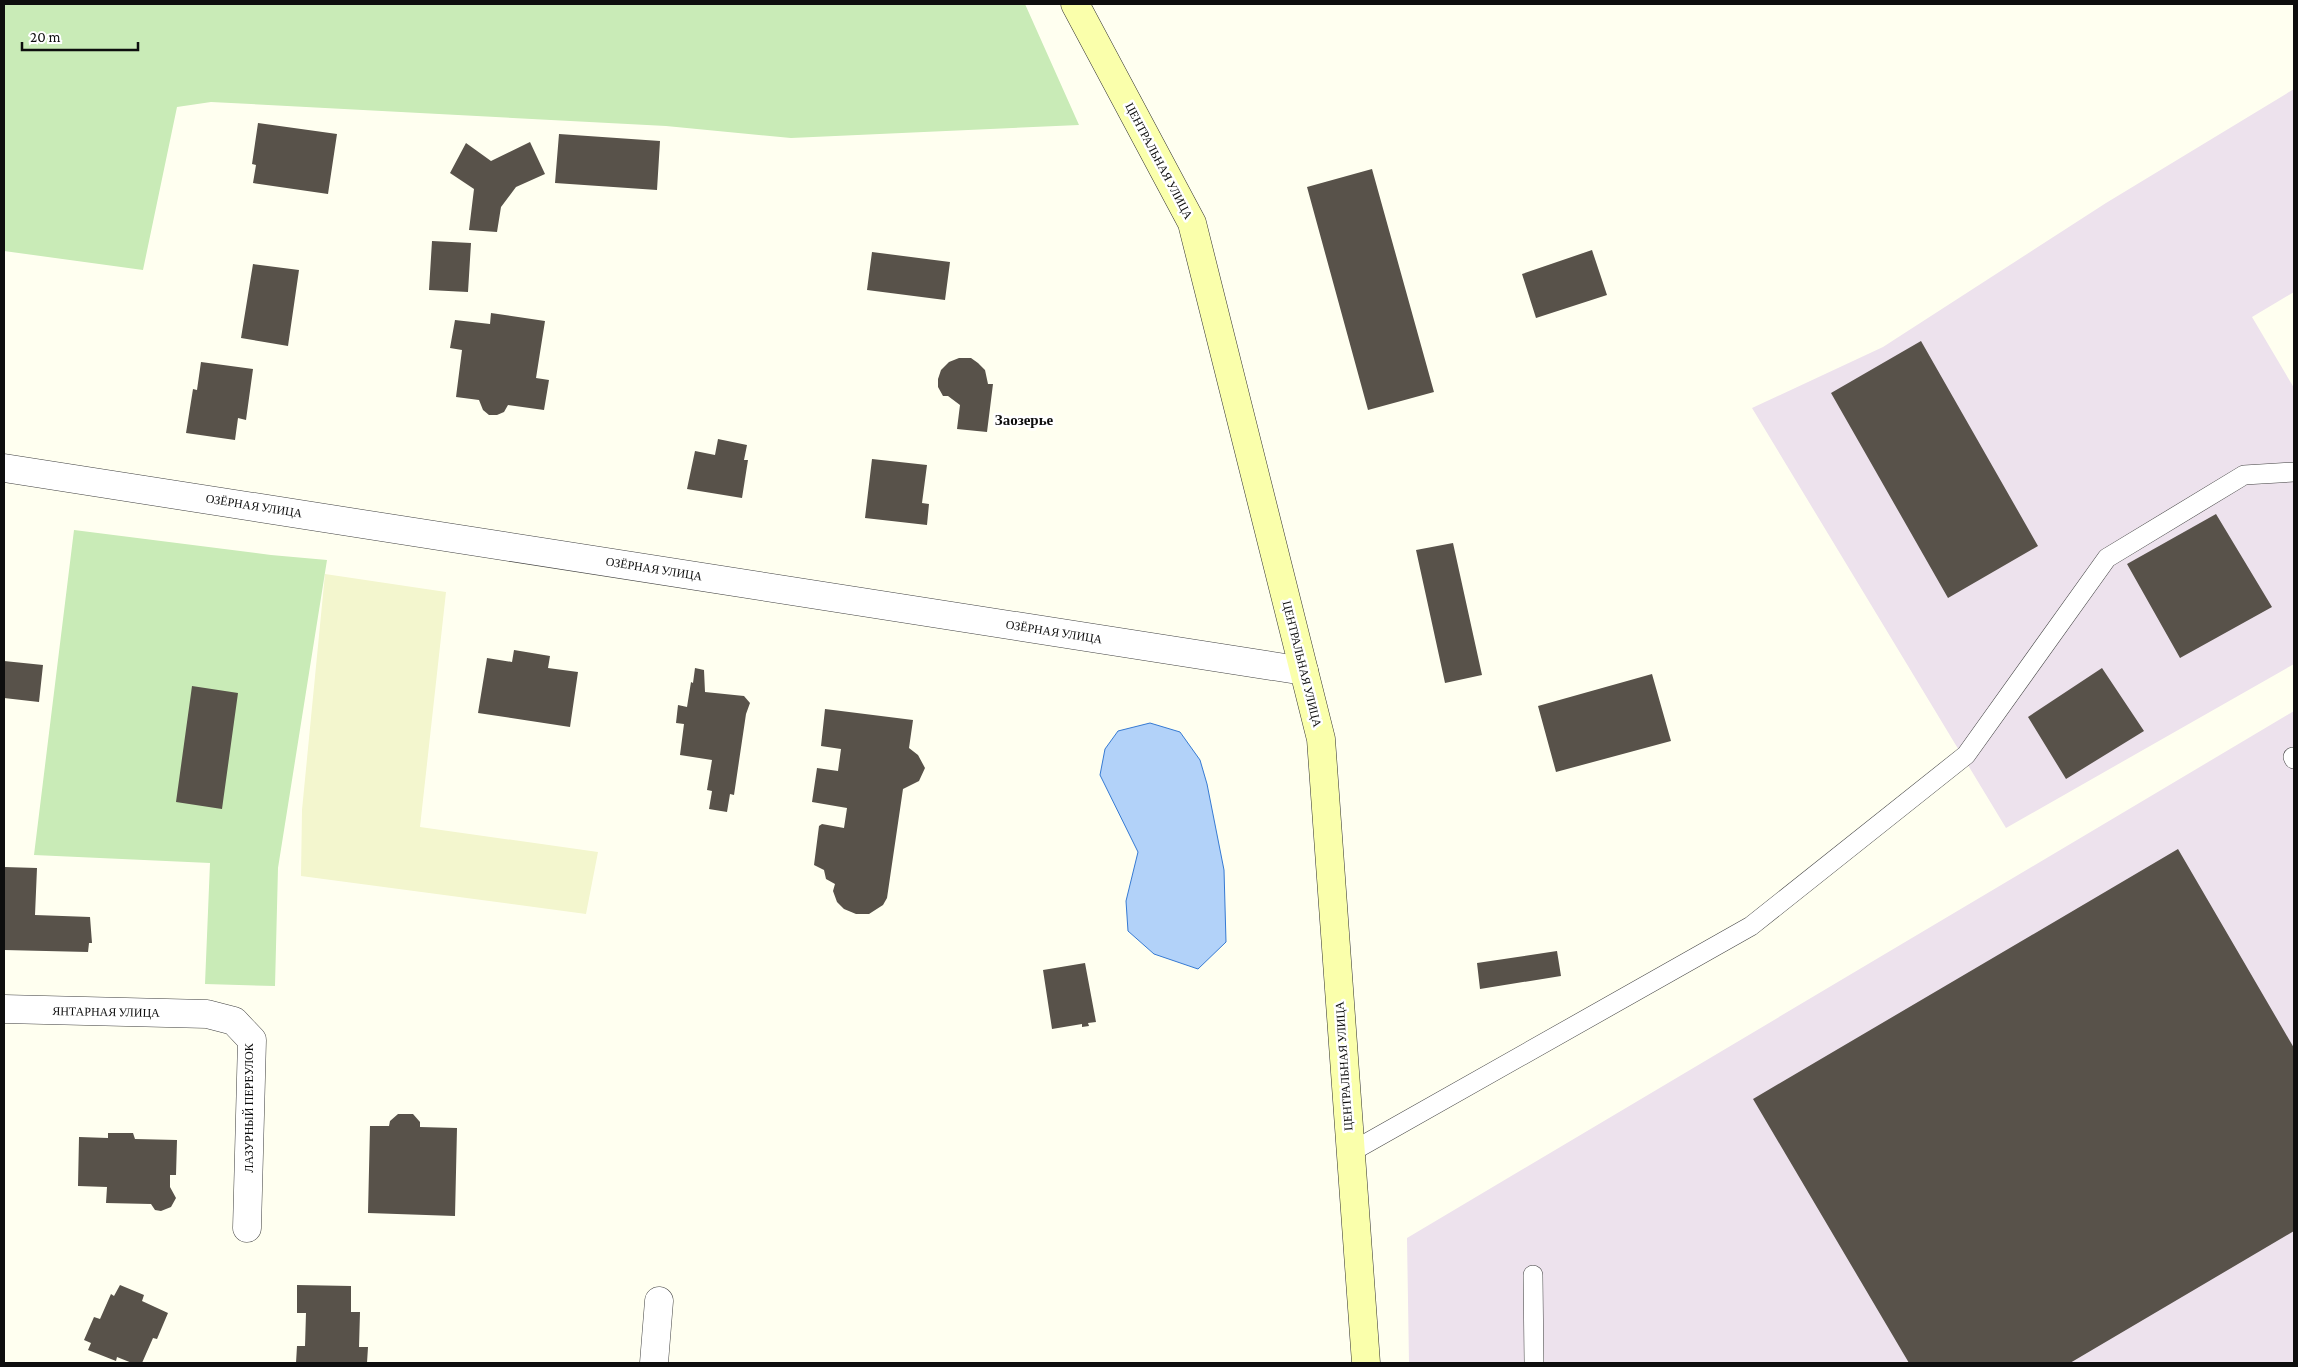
<svg xmlns="http://www.w3.org/2000/svg" width="2298" height="1367" font-family="'Crimson Pro',serif">
<style>
.industrial{fill:#ede2ed}
.farmland{fill:#f3f6ce}
.green{fill:#c9ebb7}
.water{fill:#b2d2f9;stroke:#367ad3}
.building{fill:#58524a}
.lines{fill:none;stroke-linecap:round;stroke-linejoin:round}
.lane-casing{stroke:#414141;stroke-width:20}
.street-casing{stroke:#414141;stroke-width:29}
.secondary-casing{stroke:#303030;stroke-width:29}
.lane{stroke:#fff;stroke-width:19}
.street{stroke:#fff;stroke-width:28}
.secondary{stroke:#faffab;stroke-width:28}
.labels{text-anchor:middle;dominant-baseline:central;stroke-width:5;stroke-linejoin:round;paint-order:stroke}
.street-label{font-size:12px;fill:#0e0e0e;stroke:#fff}
.quarter-label{font-size:15px;font-weight:bold;fill:#0e0e0e;stroke:#fff}
</style>
<rect width="100%" height="100%" fill="#fffff0"/>
<path class="industrial" d="M 2294,89 L 2294,292 L 2252,317 L 2294,388 L 2294,664 L 2006,828 L 1752,408 L 1883,347 L 2106,203 Z
M 2294,711 L 2294,1363 L 1409,1363 L 1407,1238 Z"/>
<path class="farmland" d="M 325,574 L 446,592 L 420,827 L 598,852 L 586,914 L 301,876 L 302,810 Z"/>
<path class="green" d="M 4,4 L 1025,4 L 1079,125 L 791,138 L 666,126 L 211,102 L 177,107 L 143,270 L 4,251 Z
M 74,530 L 271,555 L 327,560 L 278,868 L 275,986 L 205,984 L 210,863 L 34,855 Z"/>
<path class="water" d="M 1150,723 L 1180,732 L 1200,760 L 1207,784 L 1224,870 L 1226,942 L 1198,969 L 1154,954 L 1128,931 L 1126,901 L 1138,852 L 1100,775 L 1105,749 L 1118,731 Z"/>
<path class="building" d="M 258,123 L 337,134 L 328,194 L 253,183 L 256,165 L 252,164 Z
M 559,134 L 660,141 L 657,190 L 555,183 Z
M 530,142 L 545,174 L 516,187 L 501,207 L 497,232 L 469,230 L 474,189 L 450,173 L 466,143 L 491,161 Z
M 1372,169 L 1434,392 L 1368,410 L 1307,187 Z
M 432,241 L 471,243 L 468,292 L 429,290 Z
M 1592,250 L 1607,295 L 1536,318 L 1522,274 Z
M 872,252 L 950,262 L 945,300 L 867,290 Z
M 253,264 L 299,270 L 288,346 L 241,338 Z
M 491,313 L 545,321 L 536,378 L 549,380 L 544,410 L 508,405 L 504,412 L 497,415 L 489,415 L 483,410 L 479,400 L 456,397 L 462,350 L 450,348 L 455,320 L 490,324 Z
M 1921,341 L 2038,546 L 1948,598 L 1831,393 Z
M 959,358 L 971,358 L 978,363 L 985,370 L 988,384 L 993,384 L 987,432 L 957,429 L 960,405 L 948,396 L 943,396 L 938,387 L 938,379 L 941,370 L 949,362 Z
M 201,362 L 253,369 L 246,420 L 238,418 L 235,440 L 186,433 L 193,389 L 197,390 Z
M 718,439 L 747,445 L 744,460 L 748,460 L 742,498 L 687,489 L 695,451 L 715,455 Z
M 872,459 L 927,465 L 922,503 L 929,504 L 927,525 L 865,518 Z
M 2216,514 L 2272,607 L 2180,658 L 2127,564 Z
M 1453,543 L 1482,675 L 1445,683 L 1416,550 Z
M 514,650 L 550,656 L 548,668 L 578,672 L 570,727 L 478,713 L 487,658 L 512,662 Z
M 4,661 L 43,665 L 39,702 L 4,698 Z
M 695,668 L 704,670 L 705,692 L 744,696 L 750,703 L 746,714 L 734,795 L 730,794 L 727,812 L 709,809 L 712,791 L 707,790 L 712,760 L 680,755 L 684,724 L 676,723 L 678,705 L 687,707 L 691,682 L 693,683 Z
M 2102,668 L 2144,731 L 2066,779 L 2028,717 Z
M 1652,674 L 1671,741 L 1556,772 L 1538,706 Z
M 192,686 L 238,693 L 222,809 L 176,802 Z
M 825,709 L 913,720 L 909,748 L 918,755 L 925,768 L 919,781 L 903,789 L 887,898 L 883,905 L 869,914 L 856,914 L 844,909 L 837,902 L 833,891 L 835,884 L 826,879 L 824,870 L 814,865 L 819,826 L 822,824 L 844,828 L 847,808 L 812,802 L 817,768 L 838,771 L 841,749 L 821,746 Z
M 2178,849 L 2294,1048 L 2294,1231 L 2070,1363 L 1909,1363 L 1753,1099 Z
M 4,867 L 37,868 L 35,915 L 90,917 L 92,943 L 89,943 L 88,952 L 4,950 Z
M 1557,951 L 1561,976 L 1480,989 L 1477,963 Z
M 1085,963 L 1096,1022 L 1088,1023 L 1089,1026 L 1082,1027 L 1082,1024 L 1052,1029 L 1043,970 Z
M 398,1114 L 413,1114 L 420,1122 L 420,1127 L 457,1128 L 455,1216 L 368,1213 L 370,1126 L 389,1126 L 390,1121 Z
M 108,1133 L 133,1133 L 135,1139 L 177,1140 L 176,1175 L 170,1175 L 170,1187 L 176,1198 L 171,1207 L 161,1211 L 155,1210 L 151,1204 L 106,1203 L 107,1187 L 78,1186 L 79,1137 L 108,1138 Z
M 120,1285 L 144,1295 L 142,1301 L 168,1313 L 157,1339 L 153,1338 L 142,1363 L 132,1363 L 117,1357 L 116,1361 L 88,1350 L 91,1343 L 84,1340 L 94,1317 L 100,1319 L 111,1294 L 114,1296 Z
M 297,1285 L 351,1286 L 351,1312 L 360,1312 L 359,1347 L 368,1347 L 367,1363 L 296,1363 L 297,1346 L 305,1346 L 306,1313 L 297,1313 Z"/>
<g class="lines">
<g class="lane-casing">
<path id="lane" d="M 2293,757 L 2294,759
M 1351,1152 L 1751,926 L 1966,755 L 2107,558 L 2244,475 L 2294,472
M 1533,1275 L 1534,1363"/>
</g>
<g class="street-casing">
<path id="street" d="M 4,468 L 1304,671
M 4,1009 L 207,1014 L 234,1021 L 252,1040 L 247,1228
M 654,1363 L 659,1301"/>
</g>
<g class="secondary-casing">
<path id="secondary" d="M 1075,4 L 1192,223 L 1321,739 L 1366,1363"/>
</g>
<use href="#lane" class="lane"/>
<use href="#street" class="street"/>
<use href="#secondary" class="secondary"/>
</g>
<g class="labels">
<g class="street-label">
<text transform="translate(1159 161) rotate(62)">ЦЕНТРАЛЬНАЯ УЛИЦА</text>
<text transform="translate(254 506) rotate(9)">ОЗЁРНАЯ УЛИЦА</text>
<text transform="translate(654 569) rotate(9)">ОЗЁРНАЯ УЛИЦА</text>
<text transform="translate(1054 632) rotate(9)">ОЗЁРНАЯ УЛИЦА</text>
<text transform="translate(1302 664) rotate(76)">ЦЕНТРАЛЬНАЯ УЛИЦА</text>
<text transform="translate(106 1012) rotate(1)">ЯНТАРНАЯ УЛИЦА</text>
<text transform="translate(1344 1066) rotate(-94)">ЦЕНТРАЛЬНАЯ УЛИЦА</text>
<text transform="translate(249 1108) rotate(-90)">ЛАЗУРНЫЙ ПЕРЕУЛОК</text>
</g>
<g class="quarter-label">
<text x="1024" y="420">Заозерье</text>
</g>
</g>
<rect width="2298" height="1367" fill="none" stroke="#0e0e0e" stroke-width="10"/>
<path d="M22 42v8h116v-8" fill="none" stroke="#0e0e0e" stroke-width="2.5"/>
<text x="30" y="42" font-size="15" fill="#0e0e0e" stroke="#ffffff" stroke-width="4" paint-order="stroke">20 m</text>
</svg>
